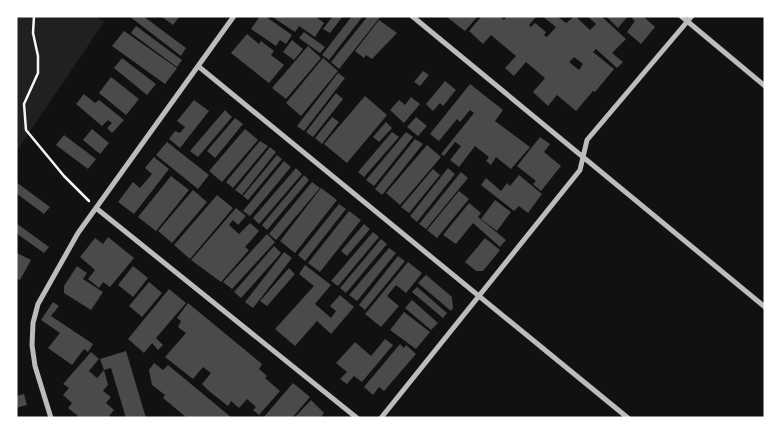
<svg xmlns="http://www.w3.org/2000/svg" width="781" height="434" font-family="Lato,sans-serif">
<style>
.green{fill:#202020}
.building{fill:#4a4a4a;fill-rule:evenodd}
.lines{fill:none;stroke-linecap:round;stroke-linejoin:round}
.path{stroke:#f5f5f5;stroke-width:2.5}
.minor{stroke:#bcbcbc;stroke-width:5}
</style>
<rect width="100%" height="100%" fill="#111"/>
<path class="green" d="M 16,16 L 95,16 L 104,22 L 16,152 Z"/>
<path class="building" d="M 129,16 L 143,16 L 186,48 L 181,56 Z
M 161,16 L 180,16 L 173,25 Z
M 260,16 L 265,16 L 292,35 L 286,44 L 280,40 L 276,46 L 251,29 Z
M 271,16 L 315,16 L 324,23 L 315,37 L 299,26 L 295,32 Z
M 333,16 L 343,16 L 330,33 L 323,29 Z
M 352,16 L 363,16 L 329,60 L 322,55 Z
M 368,16 L 381,16 L 339,69 L 331,62 Z
M 450,16 L 478,16 L 465,31 L 448,18 Z
M 482,16 L 500,16 L 504,20 L 507,16 L 537,16 L 529,25 L 531,27 L 535,23 L 546,32 L 544,35 L 547,37 L 556,27 L 542,16 L 557,16 L 566,23 L 575,16 L 590,30 L 596,24 L 587,16 L 601,16 L 626,39 L 612,53 L 623,62 L 617,68 L 596,49 L 593,52 L 614,69 L 595,92 L 593,91 L 576,111 L 557,95 L 548,106 L 533,92 L 545,78 L 526,62 L 514,76 L 505,68 L 516,56 L 491,35 L 483,44 L 469,31 ZM 574,57 L 583,64 L 579,70 L 569,62 Z
M 606,16 L 628,16 L 618,28 Z
M 634,16 L 643,16 L 655,27 L 641,44 L 627,32 L 635,21 L 632,19 Z
M 379,20 L 397,33 L 372,59 L 366,55 L 364,58 L 355,51 Z
M 136,26 L 182,60 L 177,67 L 131,33 Z
M 124,31 L 177,68 L 165,84 L 112,46 Z
M 304,32 L 325,47 L 320,53 L 299,38 Z
M 247,34 L 259,44 L 261,41 L 274,51 L 271,55 L 284,65 L 269,83 L 231,53 Z
M 292,40 L 303,49 L 294,60 L 283,52 Z
M 308,46 L 321,58 L 286,99 L 272,88 Z
M 122,58 L 156,84 L 147,95 L 114,68 Z
M 323,58 L 338,71 L 301,116 L 286,103 Z
M 423,71 L 429,75 L 420,86 L 414,82 Z
M 338,73 L 345,78 L 304,131 L 297,126 Z
M 111,77 L 139,99 L 126,115 L 99,93 Z
M 445,81 L 456,90 L 443,106 L 440,103 L 433,111 L 426,104 Z
M 470,84 L 503,110 L 495,121 L 530,147 L 511,169 L 496,157 L 491,165 L 486,161 L 489,157 L 475,146 L 459,167 L 450,160 L 461,146 L 455,142 L 444,156 L 441,154 L 474,113 L 470,110 L 460,122 L 457,119 L 439,141 L 430,134 Z
M 336,93 L 343,99 L 313,137 L 306,132 Z
M 84,94 L 95,103 L 99,100 L 124,120 L 112,133 L 107,128 L 112,123 L 108,120 L 102,126 L 76,104 Z
M 365,96 L 387,115 L 347,163 L 324,144 Z
M 411,97 L 420,104 L 404,123 L 390,110 L 399,100 L 405,105 Z
M 194,100 L 209,111 L 180,148 L 169,139 L 175,131 L 180,133 L 185,127 L 177,121 Z
M 225,110 L 232,117 L 198,157 L 190,151 Z
M 332,117 L 339,122 L 322,144 L 315,138 Z
M 416,117 L 427,126 L 418,136 L 407,127 Z
M 235,118 L 243,124 L 215,158 L 207,151 Z
M 386,122 L 392,128 L 379,142 L 373,137 Z
M 92,129 L 109,143 L 100,154 L 83,140 Z
M 245,129 L 258,140 L 222,182 L 209,171 Z
M 392,132 L 399,137 L 364,177 L 358,172 Z
M 406,132 L 413,137 L 374,186 L 366,180 Z
M 64,135 L 96,159 L 88,169 L 56,145 Z
M 540,137 L 550,144 L 544,152 L 561,166 L 541,191 L 533,184 L 536,181 L 517,166 Z
M 415,139 L 423,144 L 382,195 L 375,189 Z
M 260,141 L 268,146 L 233,188 L 226,182 Z
M 167,142 L 209,175 L 198,189 L 156,155 Z
M 427,145 L 441,157 L 400,205 L 386,193 Z
M 270,147 L 276,152 L 242,195 L 235,190 Z
M 277,155 L 282,159 L 248,200 L 243,196 Z
M 154,157 L 169,169 L 134,214 L 118,202 L 133,182 L 140,188 L 152,174 L 145,168 Z
M 284,161 L 291,167 L 250,216 L 243,211 Z
M 296,168 L 302,174 L 259,224 L 253,218 Z
M 448,168 L 455,174 L 417,222 L 410,216 Z
M 433,169 L 440,175 L 409,213 L 401,207 Z
M 461,172 L 468,178 L 426,229 L 419,224 Z
M 304,175 L 309,180 L 267,230 L 262,225 Z
M 519,175 L 542,194 L 528,213 L 519,206 L 514,211 L 481,185 L 486,178 L 501,191 L 507,183 L 510,186 Z
M 171,176 L 189,190 L 156,231 L 138,217 Z
M 16,182 L 50,207 L 44,214 L 16,193 Z
M 312,182 L 320,188 L 276,240 L 269,234 Z
M 321,188 L 337,200 L 295,253 L 280,241 Z
M 193,190 L 207,202 L 172,243 L 158,231 Z
M 459,191 L 469,199 L 437,238 L 427,230 Z
M 217,195 L 233,208 L 190,259 L 174,245 Z
M 495,200 L 511,212 L 497,231 L 481,219 Z
M 469,203 L 481,213 L 478,217 L 506,240 L 500,247 L 473,223 L 456,244 L 443,235 Z
M 339,204 L 346,209 L 305,261 L 298,255 Z
M 236,208 L 246,216 L 238,225 L 233,220 L 229,225 L 239,234 L 250,223 L 259,231 L 245,247 L 249,250 L 221,282 L 191,260 Z
M 349,211 L 361,220 L 320,272 L 308,263 Z
M 16,223 L 49,247 L 44,253 L 16,233 Z
M 364,224 L 370,229 L 347,256 L 341,251 Z
M 373,232 L 379,237 L 338,286 L 331,281 Z
M 267,234 L 275,242 L 232,289 L 223,282 Z
M 108,237 L 134,258 L 110,287 L 103,282 L 99,288 L 88,279 L 95,270 L 80,257 L 95,238 L 103,244 Z
M 485,238 L 500,250 L 483,271 L 476,271 L 465,262 Z
M 381,239 L 387,244 L 346,293 L 340,288 Z
M 274,246 L 281,253 L 241,298 L 234,292 Z
M 389,248 L 396,253 L 357,301 L 349,295 Z
M 284,252 L 292,258 L 253,308 L 245,302 Z
M 17,253 L 31,260 L 20,280 L 16,278 Z
M 398,256 L 405,261 L 365,310 L 359,305 Z
M 408,262 L 422,273 L 406,293 L 396,285 L 387,296 L 399,306 L 381,327 L 365,314 Z
M 305,265 L 331,285 L 315,304 L 331,318 L 336,311 L 330,306 L 340,295 L 354,307 L 331,334 L 317,321 L 295,346 L 275,329 L 314,286 L 299,274 Z
M 77,266 L 87,273 L 83,279 L 103,292 L 91,310 L 64,293 L 64,286 Z
M 133,266 L 148,278 L 133,297 L 118,285 Z
M 289,268 L 295,274 L 267,306 L 260,301 Z
M 426,275 L 452,297 L 453,308 L 451,311 L 418,283 Z
M 149,282 L 162,293 L 142,317 L 129,306 Z
M 417,287 L 447,313 L 443,318 L 412,292 Z
M 169,289 L 186,303 L 156,338 L 163,345 L 158,350 L 152,343 L 144,353 L 128,339 Z
M 412,300 L 438,323 L 431,330 L 405,308 Z
M 53,302 L 59,306 L 51,316 L 93,344 L 88,352 L 84,349 L 72,365 L 48,348 L 60,333 L 41,320 Z
M 188,303 L 262,364 L 259,369 L 267,376 L 265,378 L 280,391 L 259,415 L 253,410 L 256,407 L 247,399 L 239,408 L 231,401 L 228,406 L 209,391 L 202,384 L 211,373 L 203,367 L 193,379 L 165,357 L 186,333 L 178,327 L 181,321 L 177,318 Z
M 404,312 L 430,332 L 416,349 L 390,330 Z
M 385,339 L 393,345 L 362,382 L 354,376 L 347,384 L 340,379 L 347,372 L 336,363 L 355,342 L 371,356 Z
M 400,344 L 404,348 L 406,345 L 416,354 L 384,391 L 379,387 L 373,395 L 364,387 Z
M 126,351 L 146,418 L 126,418 L 111,368 L 104,370 L 100,359 Z
M 91,352 L 99,359 L 89,371 L 97,378 L 104,370 L 108,385 L 103,391 L 111,397 L 106,403 L 114,410 L 109,416 L 112,418 L 76,418 L 78,416 L 68,408 L 72,403 L 63,395 L 69,388 L 63,384 Z
M 154,363 L 163,370 L 168,365 L 232,418 L 187,418 L 163,398 L 165,395 L 152,385 L 149,370 Z
M 293,383 L 310,397 L 292,418 L 263,418 Z
M 24,394 L 27,405 L 16,408 L 16,396 Z
M 311,400 L 324,413 L 320,418 L 294,418 Z"/>
<g class="lines">
<path class="path" d="M 34,16 L 33,33 L 38,56 L 38,73 L 24,104 L 26,130 L 64,176 L 89,201"/>
<path class="minor" d="M 412,16 L 765,307
M 681,16 L 765,86
M 198,66 L 628,418
M 96,208 L 357,418
M 51,418 L 35,366 L 32,345 L 33,323 L 38,304 L 78,233 L 234,16
M 381,418 L 580,170 L 587,140 L 692,16"/>
</g>
<rect width="781" height="434" fill="none" stroke="#ffffff" stroke-width="35"/>
</svg>
